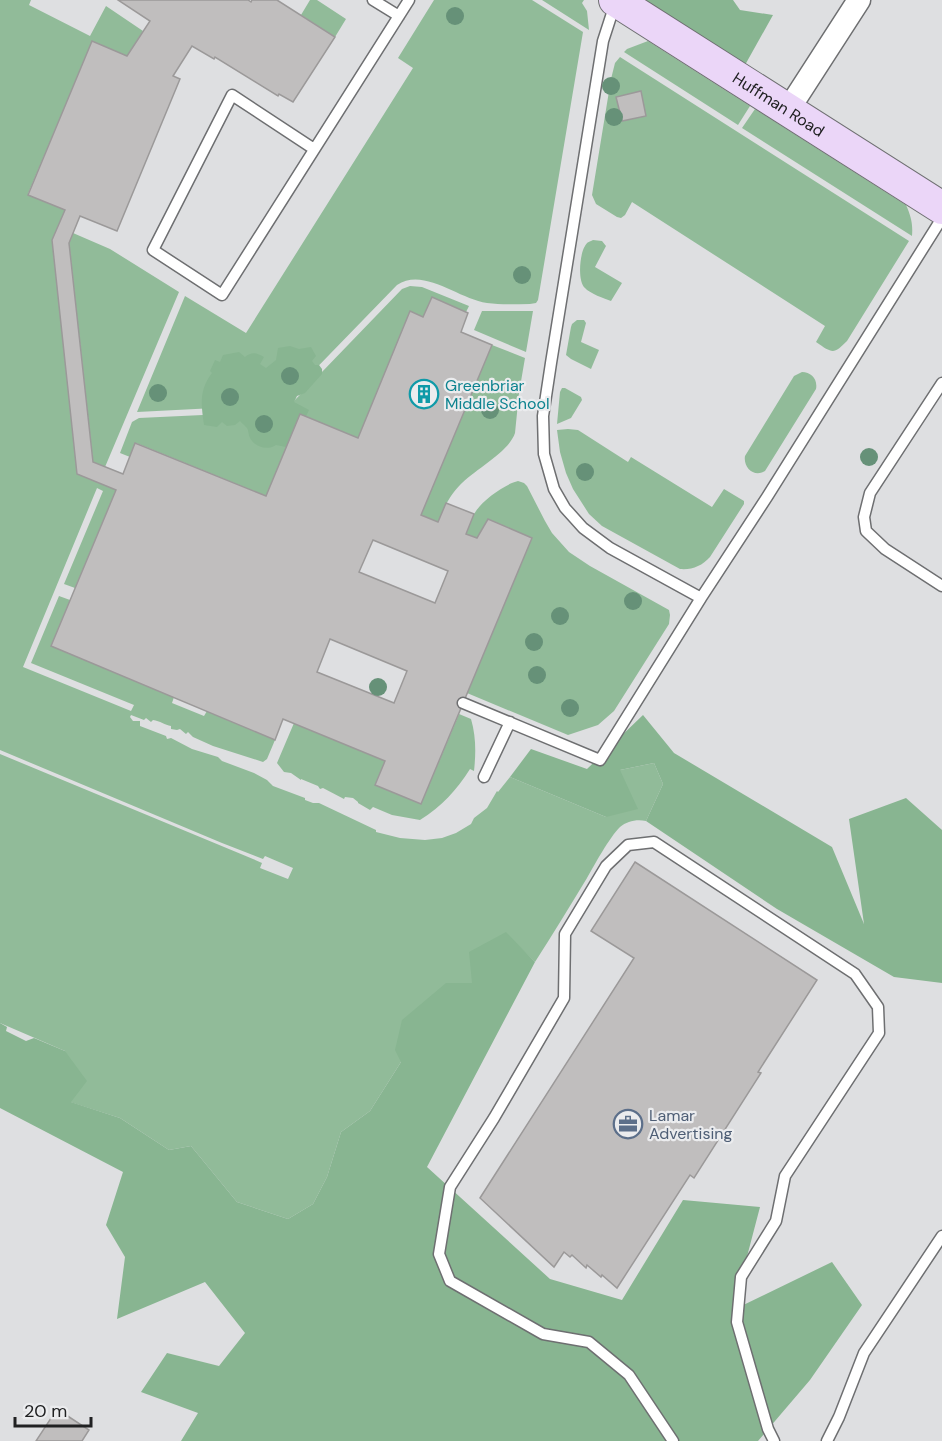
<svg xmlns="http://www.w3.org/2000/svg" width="942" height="1441" font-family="'DM Sans',sans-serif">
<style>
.green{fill:#91bb99}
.forest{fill:#88b591}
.building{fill:#c0bebe;stroke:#9b9999;stroke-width:1.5;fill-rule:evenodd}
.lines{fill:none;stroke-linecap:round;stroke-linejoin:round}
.lane-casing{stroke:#6e6f71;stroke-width:13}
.street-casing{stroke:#6e6f71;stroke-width:25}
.secondary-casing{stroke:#6e6f71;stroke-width:34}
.lane{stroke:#fff;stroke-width:10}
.street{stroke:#fff;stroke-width:22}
.secondary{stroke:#ebd6f8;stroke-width:32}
.tree{fill:#669178}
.labels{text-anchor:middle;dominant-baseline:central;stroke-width:4.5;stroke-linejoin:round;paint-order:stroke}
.street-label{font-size:16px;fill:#202122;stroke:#ebecee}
.culture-label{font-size:16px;fill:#0d838f;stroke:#ebecee;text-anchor:start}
.service-label{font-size:16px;fill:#4e5e75;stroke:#ebecee;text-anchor:start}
</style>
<rect width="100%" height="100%" fill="#dedfe1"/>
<path class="green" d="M 0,0 L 31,0 L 29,5 L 90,36 L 106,6 L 143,31 L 127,56 L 92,42 L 28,194 L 65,210 L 77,473 L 116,490 L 75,588 L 64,584 L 103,491 L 97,488 L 23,667 L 131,711 L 134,705 L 31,663 L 59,596 L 70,600 L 174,697 L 172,703 L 204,716 L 207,711 L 275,740 L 267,759 L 263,762 L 213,746 L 193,737 L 188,732 L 186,734 L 180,729 L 177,730 L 171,729 L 171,726 C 165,725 160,721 153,720 L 151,722 L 146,718 L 144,720 L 131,715 L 130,717 L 133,721 L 140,721 L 140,726 L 166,736 L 167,739 L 171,738 L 192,749 L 218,757 L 222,761 L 254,773 L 267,780 L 273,786 L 305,798 L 305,800 L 313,803 L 319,803 L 376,830 L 376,832 L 400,838 L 425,840 L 442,838 L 456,833 L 471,824 L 474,818 L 487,808 L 497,791 L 498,792 L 510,777 L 606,817 L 620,770 L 654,763 L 663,784 L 646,821 C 637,819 627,821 620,827 C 609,838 595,864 587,878 C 570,906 553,934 535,962 L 505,933 L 472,983 L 401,1062 L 370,1111 L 341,1132 L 327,1177 L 313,1204 L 288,1219 L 237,1202 L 191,1146 L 169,1150 L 120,1118 L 70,1102 L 65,1051 L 0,1023 L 0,754 L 253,859 L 262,863 L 260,868 L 288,879 L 293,868 L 265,856 L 263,859 L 222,843 L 0,750 Z
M 310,0 L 317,0 L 346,19 L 335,37 L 301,15 Z
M 434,0 L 532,0 L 583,32 L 538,300 L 536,303 L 530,304 C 516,304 501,305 487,303 C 458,299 424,267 397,285 L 296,389 L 254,406 L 137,412 L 185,296 L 246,333 L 413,68 L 398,58 Z
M 542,0 L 584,0 L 582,3 L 587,11 L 589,30 Z
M 648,41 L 750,106 L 738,125 L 624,52 L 627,49 Z
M 620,57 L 909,241 L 847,341 C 834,354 833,354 816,342 L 825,326 L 632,202 L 625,215 L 621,218 L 617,217 L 596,204 L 592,195 L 611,79 L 615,63 Z
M 755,109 L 906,205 C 911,216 913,224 912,236 L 742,128 Z
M 73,233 L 110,249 L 179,292 L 105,467 L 93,462 L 69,243 Z
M 593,240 L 602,241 L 606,246 L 595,267 L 622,283 L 611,301 C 605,299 589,293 585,288 C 577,281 580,253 585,246 C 587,242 589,242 593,240 Z
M 410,286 L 422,287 L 469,306 L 466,312 L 432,297 L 423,317 L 411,312 L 358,438 L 300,414 L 266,496 L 136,443 L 130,457 L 120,453 L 132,422 L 139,418 L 268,412 L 294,401 L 402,289 Z
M 482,311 L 533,311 L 526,352 L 474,330 Z
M 577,320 L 584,320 L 586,323 L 581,342 L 599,350 L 591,369 L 571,359 L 566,355 L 571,327 L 572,324 Z
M 492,345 L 525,358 L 519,393 L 515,433 C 509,452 474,470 460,485 C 449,496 444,508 438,522 L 421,515 Z
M 802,372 C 811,372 818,379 816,389 L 765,471 C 754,478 743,467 745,456 L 794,376 Z
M 562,388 L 565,388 L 581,397 L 582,400 L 571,418 L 557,424 L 560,392 Z
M 568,429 L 578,430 L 628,462 L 631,457 L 712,507 L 724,489 L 744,501 L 744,504 L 710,557 C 702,566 692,570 680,569 L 602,526 L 589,514 L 573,489 L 566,473 L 560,452 L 557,430 Z
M 518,481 L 524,483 L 527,486 L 545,521 L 552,533 L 569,552 L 590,566 L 669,610 L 670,615 L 669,624 L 614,711 L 598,725 L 568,735 L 467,693 L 532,538 L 488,519 L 477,538 L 466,534 C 469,526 471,518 476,511 C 483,500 505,484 518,481 Z
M 459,714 L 471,719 C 476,736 476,753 474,771 L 470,769 C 456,791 442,806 420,820 L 392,815 L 373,807 L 370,810 L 358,803 L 358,802 L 353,798 L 345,797 L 344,799 L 323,788 L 320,789 L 318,786 L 301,779 L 301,780 L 291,773 L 284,772 L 277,763 L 294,723 L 385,761 L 375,785 L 421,804 Z"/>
<path class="forest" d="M 638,0 L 733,0 L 740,10 L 773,15 L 740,74 Z
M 290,346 L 299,349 L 311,347 L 316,356 L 312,361 L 315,365 L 319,365 L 322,369 L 322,374 L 305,393 L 297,396 L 294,402 L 309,410 L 291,448 L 276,445 C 267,451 255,447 250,438 C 248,435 249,431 247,428 C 246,427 241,422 240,421 L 235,425 L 227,426 L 222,422 L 217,427 L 204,425 C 201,404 199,390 212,373 L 210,371 L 215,360 L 220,362 L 223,355 L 239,352 L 245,357 C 252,351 257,353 264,357 L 260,364 L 266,368 L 276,360 L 278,348 Z
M 643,715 L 674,753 L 832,847 L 864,924 L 849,819 L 906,798 L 942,830 L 942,983 L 894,977 L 777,909 L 646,821 L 663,784 L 654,763 L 620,770 L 638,809 L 606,817 L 510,777 L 531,749 L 587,769 Z
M 506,932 L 535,962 L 427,1167 L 550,1279 L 622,1300 L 683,1200 L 760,1207 L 733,1310 L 832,1262 L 862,1305 L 810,1380 L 758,1441 L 181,1441 L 198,1413 L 141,1392 L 167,1353 L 219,1366 L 245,1333 L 205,1282 L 117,1319 L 125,1257 L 106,1225 L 123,1172 L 0,1108 L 0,1023 L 7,1027 L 6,1031 L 26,1041 L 34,1038 L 65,1051 L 87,1081 L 71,1102 L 120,1118 L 169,1150 L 191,1146 L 237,1202 L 288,1219 L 313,1204 L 327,1177 L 341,1132 L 370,1111 L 401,1062 L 395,1050 L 402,1020 L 446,983 L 472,983 L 469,952 Z"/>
<path class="building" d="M 118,0 L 248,0 L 251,2 L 252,0 L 277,0 L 335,37 L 293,102 L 279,94 L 278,96 L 215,57 L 214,59 L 192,46 L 173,76 L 180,79 L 117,231 L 80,216 L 69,243 L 93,462 L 123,474 L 135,443 L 266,496 L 300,414 L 358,438 L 410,311 L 423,317 L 432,297 L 468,313 L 461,332 L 492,345 L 421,515 L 438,522 L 446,503 L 474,514 L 466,534 L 477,538 L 488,519 L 532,538 L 421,804 L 375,785 L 385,761 L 283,719 L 275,740 L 51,646 L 116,490 L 77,474 L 52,240 L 65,210 L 28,195 L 92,41 L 127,56 L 150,21 ZM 373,540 L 448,571 L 435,603 L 359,572 ZM 330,639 L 407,671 L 394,703 L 317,672 Z
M 641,91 L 646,116 L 622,121 L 616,97 Z
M 635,862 L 817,980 L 758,1072 L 761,1073 L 694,1178 L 690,1175 L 617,1288 L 602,1275 L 601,1277 L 587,1265 L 586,1268 L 572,1255 L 570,1257 L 564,1252 L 554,1267 L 480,1198 L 634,958 L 591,931 Z
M 57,1409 L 89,1430 L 82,1441 L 36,1441 Z"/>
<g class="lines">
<g class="lane-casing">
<path id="lane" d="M 373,0 L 399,16
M 615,4 L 603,41 L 551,363 L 543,416 L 544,454 L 554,489 L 565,508 L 583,528 L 610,548 L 701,598 L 767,497 L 942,218
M 314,149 L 232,95 L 153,250 L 222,295 L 409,0
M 942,383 L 870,493 L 864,517 L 866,531 L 885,549 L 942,586
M 463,703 L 600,760 L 701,598
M 484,777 L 510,722
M 673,1441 L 629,1375 L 589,1342 L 543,1334 L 450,1281 L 439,1254 L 450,1187 L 494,1118 L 564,998 L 565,934 L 606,866 L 628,845 L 654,842 L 855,974 L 878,1007 L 879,1033 L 785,1176 L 776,1221 L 741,1277 L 737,1322 L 768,1429 L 774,1441
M 827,1441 L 839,1417 L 864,1353 L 942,1236"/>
</g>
<g class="street-casing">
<path id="street" d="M 788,110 L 859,0"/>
</g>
<g class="secondary-casing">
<g id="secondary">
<path id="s1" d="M 615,0 L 942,208"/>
</g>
</g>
<use href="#lane" class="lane"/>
<use href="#street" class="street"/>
<use href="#secondary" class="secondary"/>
</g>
<g class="tree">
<circle cx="455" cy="16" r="9"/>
<circle cx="611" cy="86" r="9"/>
<circle cx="614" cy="117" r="9"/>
<circle cx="522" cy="275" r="9"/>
<circle cx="290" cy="376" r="9"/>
<circle cx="158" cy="393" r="9"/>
<circle cx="230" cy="397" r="9"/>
<circle cx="490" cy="410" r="9"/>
<circle cx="264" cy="424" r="9"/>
<circle cx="869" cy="457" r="9"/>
<circle cx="585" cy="472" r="9"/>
<circle cx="633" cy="601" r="9"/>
<circle cx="560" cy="616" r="9"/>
<circle cx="534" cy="642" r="9"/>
<circle cx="537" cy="675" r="9"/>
<circle cx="378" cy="687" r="9"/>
<circle cx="570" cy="708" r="9"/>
</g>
<defs>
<g id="building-ring" transform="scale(1.5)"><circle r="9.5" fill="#ebecee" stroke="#0f9aa8" stroke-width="1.5"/><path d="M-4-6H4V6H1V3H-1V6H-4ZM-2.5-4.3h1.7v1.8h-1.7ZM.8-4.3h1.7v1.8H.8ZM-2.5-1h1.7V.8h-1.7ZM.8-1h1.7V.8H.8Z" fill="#0f9aa8"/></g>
<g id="office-ring" transform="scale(1.5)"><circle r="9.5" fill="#ebecee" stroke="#5c6f8a" stroke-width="1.5"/><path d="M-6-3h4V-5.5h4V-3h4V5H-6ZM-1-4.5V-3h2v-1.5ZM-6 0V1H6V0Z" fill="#5c6f8a"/></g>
</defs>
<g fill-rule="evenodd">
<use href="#building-ring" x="424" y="394"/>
<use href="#office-ring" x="628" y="1124"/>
</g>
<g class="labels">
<g class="street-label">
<text stroke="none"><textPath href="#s1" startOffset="194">Huffman Road</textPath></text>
</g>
<g class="culture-label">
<text x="445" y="385">Greenbriar<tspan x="445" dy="18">Middle School</tspan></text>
</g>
<g class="service-label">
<text x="649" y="1115">Lamar<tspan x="649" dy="18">Advertising</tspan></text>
</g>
</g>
<path d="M15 1417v9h76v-9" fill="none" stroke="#202122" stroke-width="3"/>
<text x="24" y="1417" font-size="18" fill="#202122" stroke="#ebecee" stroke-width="4.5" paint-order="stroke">20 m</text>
</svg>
